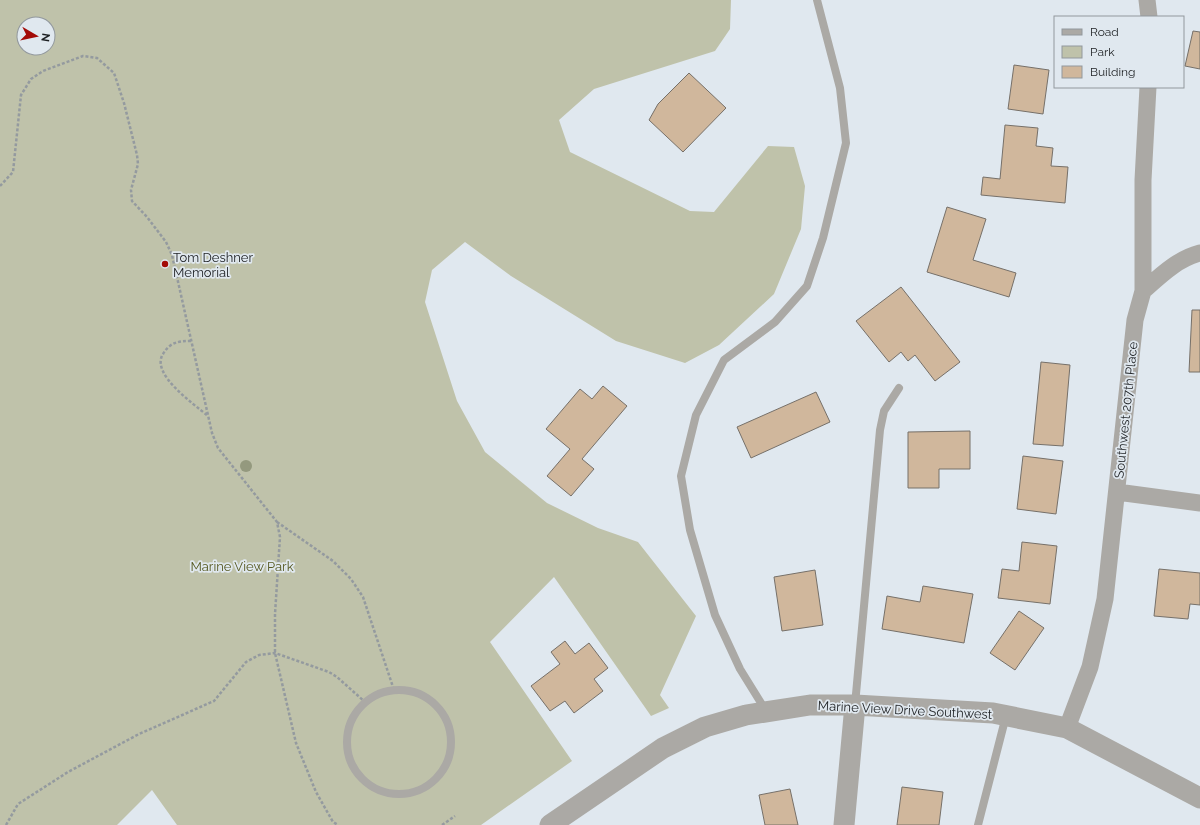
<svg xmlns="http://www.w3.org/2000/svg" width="1200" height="825" font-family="Raleway,sans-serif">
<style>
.green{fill:#bfc2aa;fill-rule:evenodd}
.building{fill:#d0b79c;stroke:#767069}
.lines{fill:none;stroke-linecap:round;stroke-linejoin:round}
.path{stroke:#949a9f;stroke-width:2.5;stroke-dasharray:3 2;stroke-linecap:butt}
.service{stroke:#aba9a5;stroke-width:8}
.minor{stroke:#aba9a5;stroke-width:17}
.tertiary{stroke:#aba9a5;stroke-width:21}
.tree{fill:#94997e}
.poi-dot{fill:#a30b07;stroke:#e0e8ef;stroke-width:1.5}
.labels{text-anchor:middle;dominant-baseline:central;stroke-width:3.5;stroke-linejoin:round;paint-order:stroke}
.poi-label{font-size:13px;fill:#1c1f22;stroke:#e0e8ef;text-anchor:start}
.street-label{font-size:13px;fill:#1c1f22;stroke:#e0e8ef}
.park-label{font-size:13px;fill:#565921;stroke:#e0e8ef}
</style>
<rect width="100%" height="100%" fill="#e0e8ef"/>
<path class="green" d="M 0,0 L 731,0 L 730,29 L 715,51 L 594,89 L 559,120 L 570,152 L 690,211 L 714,212 L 768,146 L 794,147 L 805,186 L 801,229 L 774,294 L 719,345 L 685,363 L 616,341 L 511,276 L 465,242 L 432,270 L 425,302 L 457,401 L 485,452 L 547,503 L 598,528 L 638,542 L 696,616 L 660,695 L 669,708 L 651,716 L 554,577 L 490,642 L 572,761 L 481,825 L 177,825 L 152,790 L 117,825 L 0,825 ZM 24,24 L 48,24 L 48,48 L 24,48 Z"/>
<path class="building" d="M 1193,31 L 1200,32 L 1200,69 L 1185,66 Z
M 1014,65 L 1049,70 L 1043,114 L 1008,109 Z
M 689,73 L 726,108 L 683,152 L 649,120 L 658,104 Z
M 1005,125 L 1038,128 L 1036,146 L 1053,148 L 1051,166 L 1068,167 L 1065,203 L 981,195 L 983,177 L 1000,179 Z
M 947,207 L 986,219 L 973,260 L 1016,273 L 1009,297 L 927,272 Z
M 901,287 L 960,362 L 935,381 L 915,355 L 908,361 L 901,352 L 889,362 L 856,321 Z
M 1192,310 L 1200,310 L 1200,372 L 1189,372 Z
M 1041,362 L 1070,365 L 1063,446 L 1033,444 Z
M 603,386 L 627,406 L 582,459 L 594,469 L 571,496 L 547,476 L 570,449 L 546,429 L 580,389 L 592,399 Z
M 816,392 L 830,422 L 751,458 L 737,427 Z
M 970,431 L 970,469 L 939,469 L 939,488 L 908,488 L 908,432 Z
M 1023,456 L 1063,461 L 1056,514 L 1017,509 Z
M 1022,542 L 1057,546 L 1050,604 L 998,598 L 1002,569 L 1019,571 Z
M 1159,569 L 1200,573 L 1200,605 L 1190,604 L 1188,619 L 1154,616 Z
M 815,570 L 823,625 L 782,631 L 774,577 Z
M 923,586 L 973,594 L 964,643 L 882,629 L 887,596 L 920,602 Z
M 1019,611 L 1044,628 L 1015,670 L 990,653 Z
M 565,641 L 575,654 L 589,643 L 608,668 L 594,679 L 603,691 L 574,713 L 565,701 L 550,711 L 531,686 L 560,664 L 551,652 Z
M 902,787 L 943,792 L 939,825 L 897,825 Z
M 790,789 L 798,825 L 765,825 L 759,795 Z"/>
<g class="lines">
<path class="path" d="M 0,186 L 13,172 L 21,95 L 31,79 L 43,71 L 83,56 L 97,58 L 114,73 L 124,103 L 137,155 L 138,164 L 131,190 L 132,201 L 147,217 L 166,242 L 172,255 L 212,433 L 218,448 L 277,522 L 280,537 L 275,614 L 275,653 L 296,743 L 316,792 L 333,822 L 338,825
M 191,341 C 179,341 170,342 163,354 C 150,374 194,404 208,416
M 277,522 L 333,561 L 351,579 L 363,597 L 394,690
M 6,825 L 18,804 L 68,772 L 139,734 L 214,701 L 246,662 L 259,655 L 275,653 L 329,672 L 337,677 L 365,702
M 442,825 L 455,816"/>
<path class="service" d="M347 742a52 52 0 1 1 104 0a52 52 0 1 1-104 0Z
M 855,705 L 880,430 L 884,411 L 899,388
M 766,711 L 740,669 L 715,615 L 690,530 L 681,476 L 696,415 L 724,360 L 775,322 L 807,286 L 823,238 L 846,143 L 840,88 L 817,0
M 978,825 L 1006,716"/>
<path class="minor" d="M 1147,0 L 1149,17
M 1143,291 C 1160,276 1177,259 1200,253
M 1117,492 L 1200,503
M 1067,728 L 1090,667 L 1105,599 L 1135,320 L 1143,291 L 1143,180 L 1148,87"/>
<path class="tertiary" d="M 550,825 L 663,748 L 705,727 L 746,715 L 810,705 L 855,705 L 993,713 L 1067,728 L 1200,798
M 844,825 L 855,705"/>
</g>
<circle class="tree" cx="246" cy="466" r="6"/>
<circle class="poi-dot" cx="165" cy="264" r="4"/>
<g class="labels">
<g class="poi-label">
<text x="173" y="257">Tom Deshner<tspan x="173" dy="15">Memorial</tspan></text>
</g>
<g class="street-label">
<text transform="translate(1126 410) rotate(-84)">Southwest 207th Place</text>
<text transform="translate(905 710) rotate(3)">Marine View Drive Southwest</text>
</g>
<g class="park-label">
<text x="242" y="566">Marine View Park</text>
</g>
</g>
<rect x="1054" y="16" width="130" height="72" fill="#e0e8ef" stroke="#92989d"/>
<rect x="1062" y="29" width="20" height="6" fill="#aba9a5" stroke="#92989d"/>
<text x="1090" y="36" font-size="12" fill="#1c1f22">Road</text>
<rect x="1062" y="46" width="20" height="12" fill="#bfc2aa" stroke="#92989d"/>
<text x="1090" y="56" font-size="12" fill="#1c1f22">Park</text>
<rect x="1062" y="66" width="20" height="12" fill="#d0b79c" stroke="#92989d"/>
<text x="1090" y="76" font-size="12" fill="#1c1f22">Building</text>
<g transform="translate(36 36) rotate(99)"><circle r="19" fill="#e0e8ef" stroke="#92989d"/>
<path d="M0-3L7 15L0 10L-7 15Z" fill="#a30b07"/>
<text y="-6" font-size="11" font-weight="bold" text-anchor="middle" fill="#1c1f22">N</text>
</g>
</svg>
